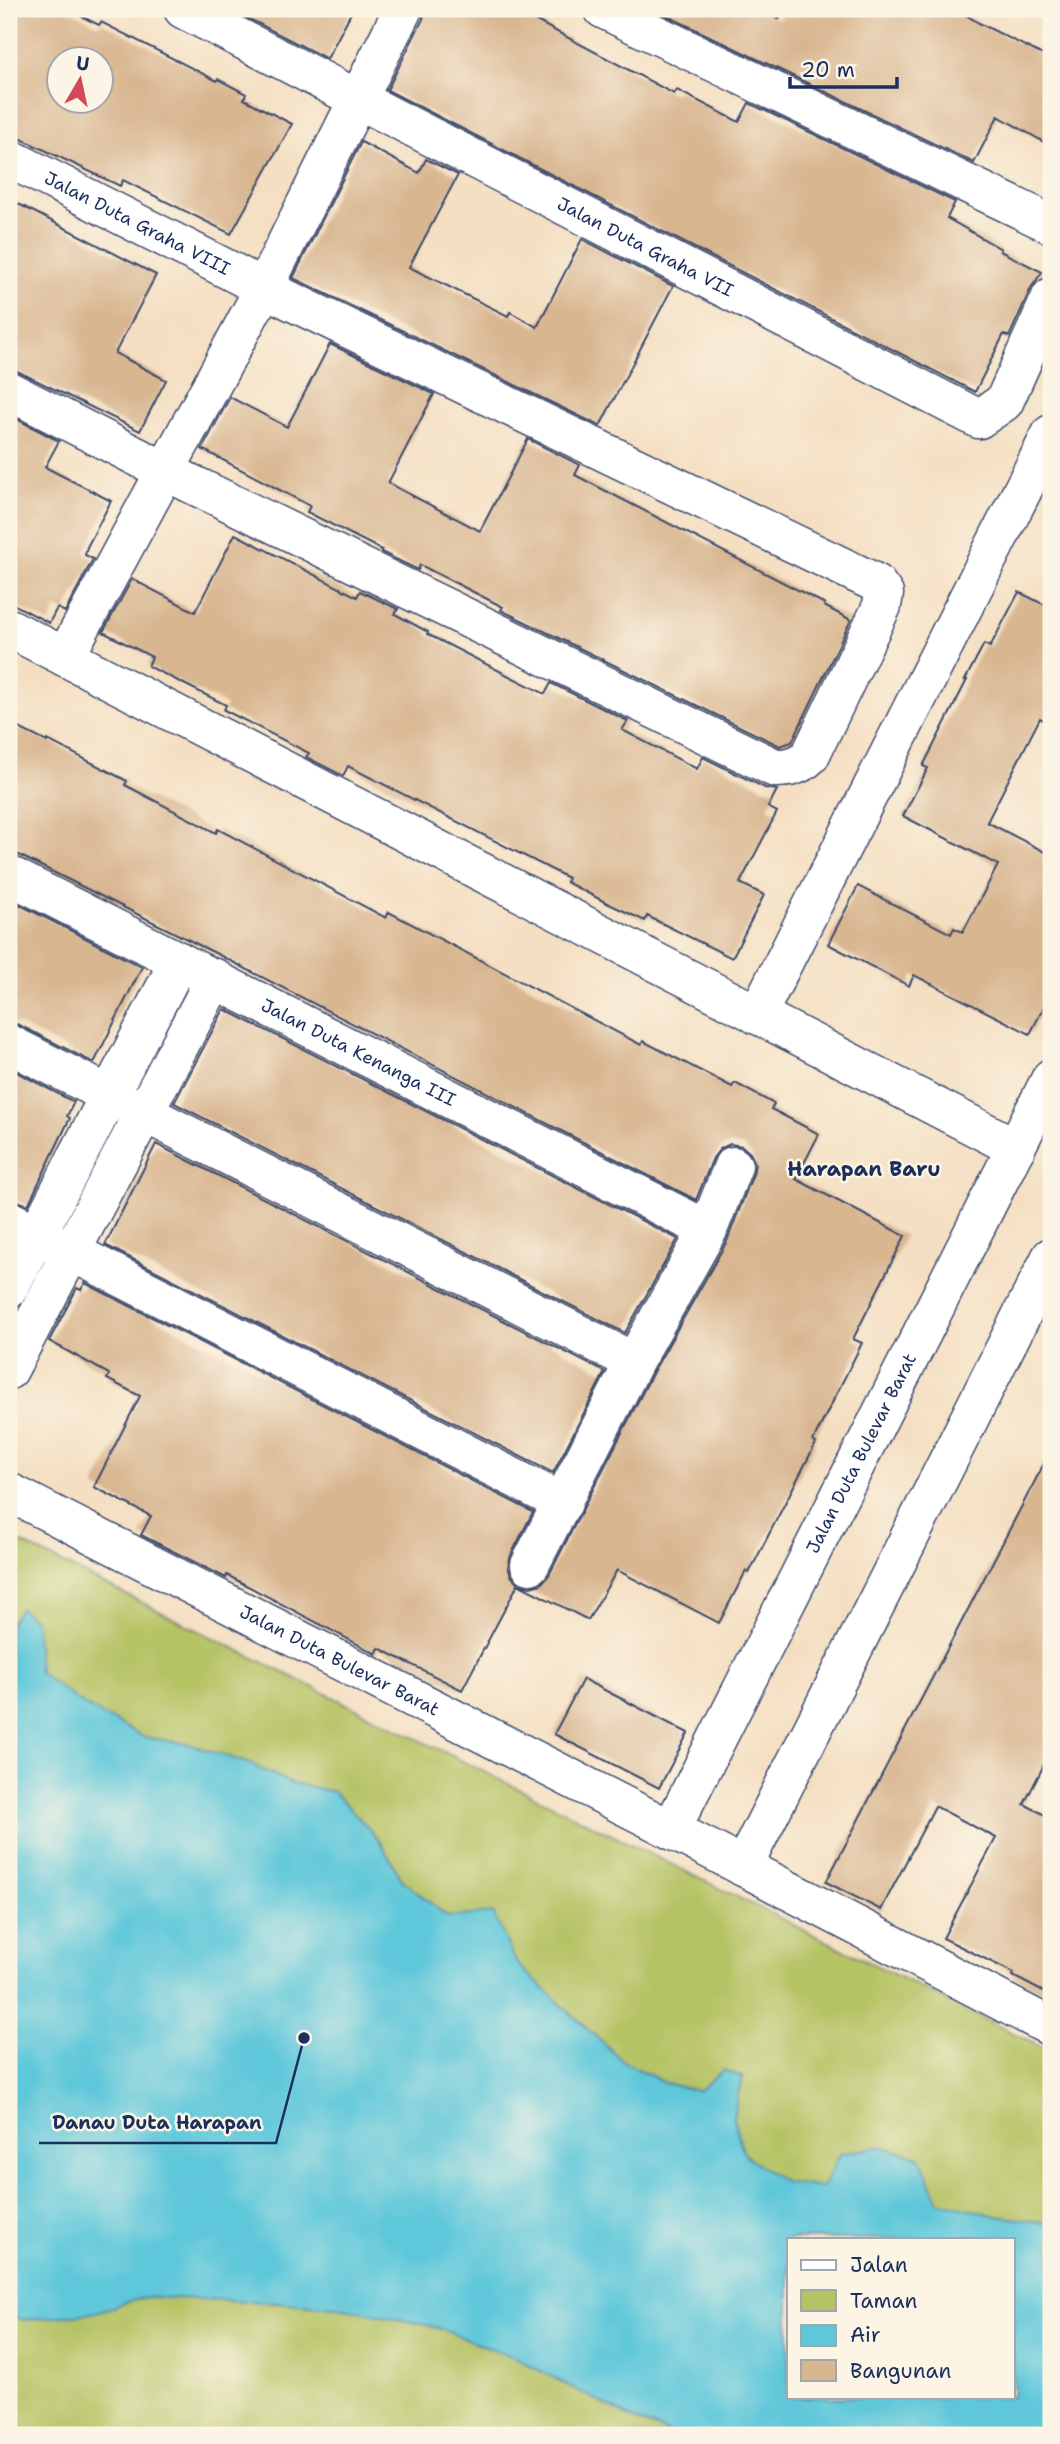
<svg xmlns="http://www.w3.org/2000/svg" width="1060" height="2444" font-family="'Shantell Sans',sans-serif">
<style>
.green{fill:#b6c365;stroke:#687962;stroke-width:2;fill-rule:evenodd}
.water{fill:#5ec7da;stroke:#3c7b9c;stroke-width:2;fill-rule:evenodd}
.building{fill:#d8b690;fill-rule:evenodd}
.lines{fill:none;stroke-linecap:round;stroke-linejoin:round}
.street-casing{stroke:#3c496d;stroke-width:41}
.street{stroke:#fff;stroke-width:38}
.labels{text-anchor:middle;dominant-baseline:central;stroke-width:5;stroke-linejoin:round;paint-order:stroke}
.street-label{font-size:18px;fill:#1b2f5e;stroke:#fcf5e5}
.quarter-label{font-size:21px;font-weight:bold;fill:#1b2f5e;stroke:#fcf5e5}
.leader{fill:none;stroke:#1b2f5e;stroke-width:2.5}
.callout-dot{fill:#1b2f5e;stroke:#fcf5e5;stroke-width:2.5}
.callout-label{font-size:19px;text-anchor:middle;font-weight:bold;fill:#1b2f5e;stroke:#fcf5e5;stroke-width:5;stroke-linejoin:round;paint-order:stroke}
</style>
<rect width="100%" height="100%" fill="#fcf5e5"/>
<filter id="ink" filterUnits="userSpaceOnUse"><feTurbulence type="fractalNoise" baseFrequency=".0143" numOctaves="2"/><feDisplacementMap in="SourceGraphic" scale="14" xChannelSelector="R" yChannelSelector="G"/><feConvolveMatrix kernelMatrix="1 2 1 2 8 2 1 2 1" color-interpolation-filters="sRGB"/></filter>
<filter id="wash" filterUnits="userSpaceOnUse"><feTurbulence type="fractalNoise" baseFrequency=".00686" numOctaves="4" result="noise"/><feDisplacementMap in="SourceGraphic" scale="28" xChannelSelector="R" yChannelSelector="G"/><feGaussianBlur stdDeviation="1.57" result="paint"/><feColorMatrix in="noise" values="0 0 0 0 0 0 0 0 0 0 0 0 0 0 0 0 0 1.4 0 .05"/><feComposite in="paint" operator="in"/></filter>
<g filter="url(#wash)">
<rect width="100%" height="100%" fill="#f4dfc2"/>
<path class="green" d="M 9,1537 L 1051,2052 L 1051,2435 L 9,2435 ZM 789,2239 L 1013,2239 L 1013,2397 L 789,2397 Z"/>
<path class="water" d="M 20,1608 L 35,1620 L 39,1672 L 87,1707 L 144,1737 L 189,1744 L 250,1764 L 289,1782 L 334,1792 L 378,1838 L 403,1881 L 448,1917 L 493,1913 L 517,1964 L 624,2062 L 665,2083 L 698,2091 L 723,2070 L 742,2077 L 733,2118 L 744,2154 L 784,2182 L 822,2188 L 840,2154 L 880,2146 L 920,2157 L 938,2201 L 997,2216 L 1051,2223 L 1051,2435 L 676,2435 L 638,2422 L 516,2358 L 435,2327 L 345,2308 L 274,2302 L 146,2297 L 92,2313 L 27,2320 L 9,2317 L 9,1626 ZM 789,2239 L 1013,2239 L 1013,2397 L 789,2397 Z"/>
<g id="blocks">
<path class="building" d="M 9,9 L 66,9 L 99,25 L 101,22 L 217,81 L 218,79 L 246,94 L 244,99 L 292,124 L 231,234 L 123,180 L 120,186 L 9,133 ZM 60,60 L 102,60 L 102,102 L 60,102 Z
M 230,9 L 353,9 L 327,59 Z
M 425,9 L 514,9 L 674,94 L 677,90 L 739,122 L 749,103 L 955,202 L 947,218 L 1001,249 L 1000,251 L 1042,272 L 1031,288 L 1009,337 L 1004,334 L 975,392 L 387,90 L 423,19 Z
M 653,9 L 761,9 L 779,19 L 784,9 L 956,9 L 979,23 L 1051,59 L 1051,146 L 998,116 L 974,163 Z
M 361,142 L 419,173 L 426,159 L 458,175 L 409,267 L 508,316 L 510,312 L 537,327 L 582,239 L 673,286 L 600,426 L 293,278 Z
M 9,199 L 156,275 L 115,353 L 166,380 L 140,431 L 19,372 L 9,369 Z
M 330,344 L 434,394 L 388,483 L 480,531 L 528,439 L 580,465 L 575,475 L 825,604 L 824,606 L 851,620 L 792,742 L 780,746 L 501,610 L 503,607 L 420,565 L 418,570 L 381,552 L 382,550 L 307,512 L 310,506 L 202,449 L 230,397 L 287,427 Z
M 9,415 L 59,441 L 45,467 L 111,501 L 87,547 L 85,555 L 93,559 L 65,612 L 57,608 L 49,623 L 9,602 Z
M 235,534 L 357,597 L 360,591 L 398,609 L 395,614 L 428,632 L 427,634 L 545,694 L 551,683 L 628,721 L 622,730 L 697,769 L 703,757 L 765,788 L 777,790 L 768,807 L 777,812 L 740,883 L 764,895 L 732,958 L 647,916 L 645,921 L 609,904 L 566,882 L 568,878 L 348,766 L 343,776 L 306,757 L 309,753 L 224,710 L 226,705 L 148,666 L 152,657 L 103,632 L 132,579 L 195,612 Z
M 1019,592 L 1051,608 L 1051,724 L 1040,718 L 987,822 L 1051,855 L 1051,993 L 1030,1034 L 914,975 L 909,986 L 828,944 L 858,886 L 951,934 L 954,928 L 963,932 L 998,865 L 903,816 L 928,768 L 923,766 L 967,680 L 965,680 L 984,644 L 990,647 Z
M 9,723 L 47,742 L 48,740 L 127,781 L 125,785 L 216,833 L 218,829 L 386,918 L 389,912 L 641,1045 L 643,1041 L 732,1087 L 735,1083 L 774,1104 L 771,1109 L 819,1134 L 796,1179 L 905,1236 L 853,1339 L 862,1343 L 813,1441 L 816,1443 L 749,1573 L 746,1571 L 719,1623 L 617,1570 L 588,1620 L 518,1584 L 462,1690 L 379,1648 L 376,1654 L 227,1575 L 226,1578 L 141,1535 L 151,1516 L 94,1487 L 140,1396 L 107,1379 L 109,1374 L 49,1341 L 77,1288 L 81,1290 L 85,1283 L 533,1512 L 511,1555 L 508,1567 L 512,1577 L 519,1584 L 530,1587 L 541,1584 L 549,1575 L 653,1372 L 727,1241 L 753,1174 L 755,1163 L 750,1153 L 742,1146 L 730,1144 L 720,1149 L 713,1158 L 696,1200 L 225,958 L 19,855 L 9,853 Z
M 9,899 L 142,967 L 94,1063 L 19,1025 L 9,1022 Z
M 224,1009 L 678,1239 L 625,1333 L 174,1103 Z
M 9,1068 L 74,1102 L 67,1116 L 70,1118 L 28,1205 L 9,1198 Z
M 156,1144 L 605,1372 L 553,1473 L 105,1245 Z
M 1051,1450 L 1051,1751 L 1024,1804 L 1051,1818 L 1051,1996 L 1013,1976 L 1014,1973 L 943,1938 L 996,1838 L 935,1806 L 881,1910 L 826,1882 Z
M 583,1679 L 688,1733 L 659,1788 L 554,1734 Z"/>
</g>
</g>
<g filter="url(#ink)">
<use href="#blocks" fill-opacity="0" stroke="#3c496d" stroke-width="2"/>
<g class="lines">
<g class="street-casing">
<g id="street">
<path id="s1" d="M 183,9 L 979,419 L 1004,402 L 1051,297"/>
<path d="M 603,9 L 1051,224"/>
<path id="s2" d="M 9,158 L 264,288 L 876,583 L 884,594 L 882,606 L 810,756 C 799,766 790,768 775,768 L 167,472 L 9,391"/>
<path d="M 9,628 L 1016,1148"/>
<path d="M 65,657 L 264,288 L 403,9"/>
<path id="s3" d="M 9,875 L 708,1230"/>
<path d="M 757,1015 L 1051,434"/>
<path d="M 9,1044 L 634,1362"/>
<path d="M 9,1220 L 563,1503"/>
<path d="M 9,1288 L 179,961"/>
<path d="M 9,1370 L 215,978"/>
<path id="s4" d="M 9,1492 L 715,1852 L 1051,2027"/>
<path d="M 530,1565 L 634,1362 L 708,1230 L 733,1166"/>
<path id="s5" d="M 671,1830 L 1051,1078"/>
<path d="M 743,1867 L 1051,1257"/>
</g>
</g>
<use href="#street" class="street"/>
</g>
</g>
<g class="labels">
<g class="street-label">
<text stroke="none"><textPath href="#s2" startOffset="144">Jalan Duta Graha VIII</textPath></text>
<text stroke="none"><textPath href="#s1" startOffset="520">Jalan Duta Graha VII</textPath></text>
<text stroke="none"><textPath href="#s3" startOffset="392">Jalan Duta Kenanga III</textPath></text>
<text stroke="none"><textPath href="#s5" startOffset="422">Jalan Duta Bulevar Barat</textPath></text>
<text stroke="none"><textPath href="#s4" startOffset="371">Jalan Duta Bulevar Barat</textPath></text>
</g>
<g class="quarter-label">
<text x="864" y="1169">Harapan Baru</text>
</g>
</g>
<path class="leader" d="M304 2038L276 2143H39"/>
<circle class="callout-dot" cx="304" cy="2038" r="7"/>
<g class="callout-label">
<text x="157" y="2129">Danau Duta Harapan</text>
</g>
<rect width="1060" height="2444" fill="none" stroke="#fcf5e5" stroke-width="35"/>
<rect x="787" y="2238" width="228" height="161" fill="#fcf5e5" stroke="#a2a6af" stroke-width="2"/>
<rect x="801" y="2260" width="35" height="10" fill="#ffffff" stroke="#a2a6af" stroke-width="2"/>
<text x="850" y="2272" font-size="21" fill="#1b2f5e">Jalan</text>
<rect x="801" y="2290" width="35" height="21" fill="#b6c365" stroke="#a2a6af" stroke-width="2"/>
<text x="850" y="2308" font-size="21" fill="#1b2f5e">Taman</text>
<rect x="801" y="2325" width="35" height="21" fill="#5ec7da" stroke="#a2a6af" stroke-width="2"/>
<text x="850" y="2342" font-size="21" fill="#1b2f5e">Air</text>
<rect x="801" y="2360" width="35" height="21" fill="#d8b690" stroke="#a2a6af" stroke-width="2"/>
<text x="850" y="2378" font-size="21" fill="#1b2f5e">Bangunan</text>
<g transform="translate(80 80) rotate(9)"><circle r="33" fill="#fcf5e5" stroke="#a2a6af" stroke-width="2"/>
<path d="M0-5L12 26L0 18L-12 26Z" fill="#d1495b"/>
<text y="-10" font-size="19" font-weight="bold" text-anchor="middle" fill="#1b2f5e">U</text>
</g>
<path d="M790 77v10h107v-10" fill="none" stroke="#1b2f5e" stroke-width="3.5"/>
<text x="801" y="77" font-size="21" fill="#1b2f5e" stroke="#fcf5e5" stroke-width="5" paint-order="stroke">20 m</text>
</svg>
